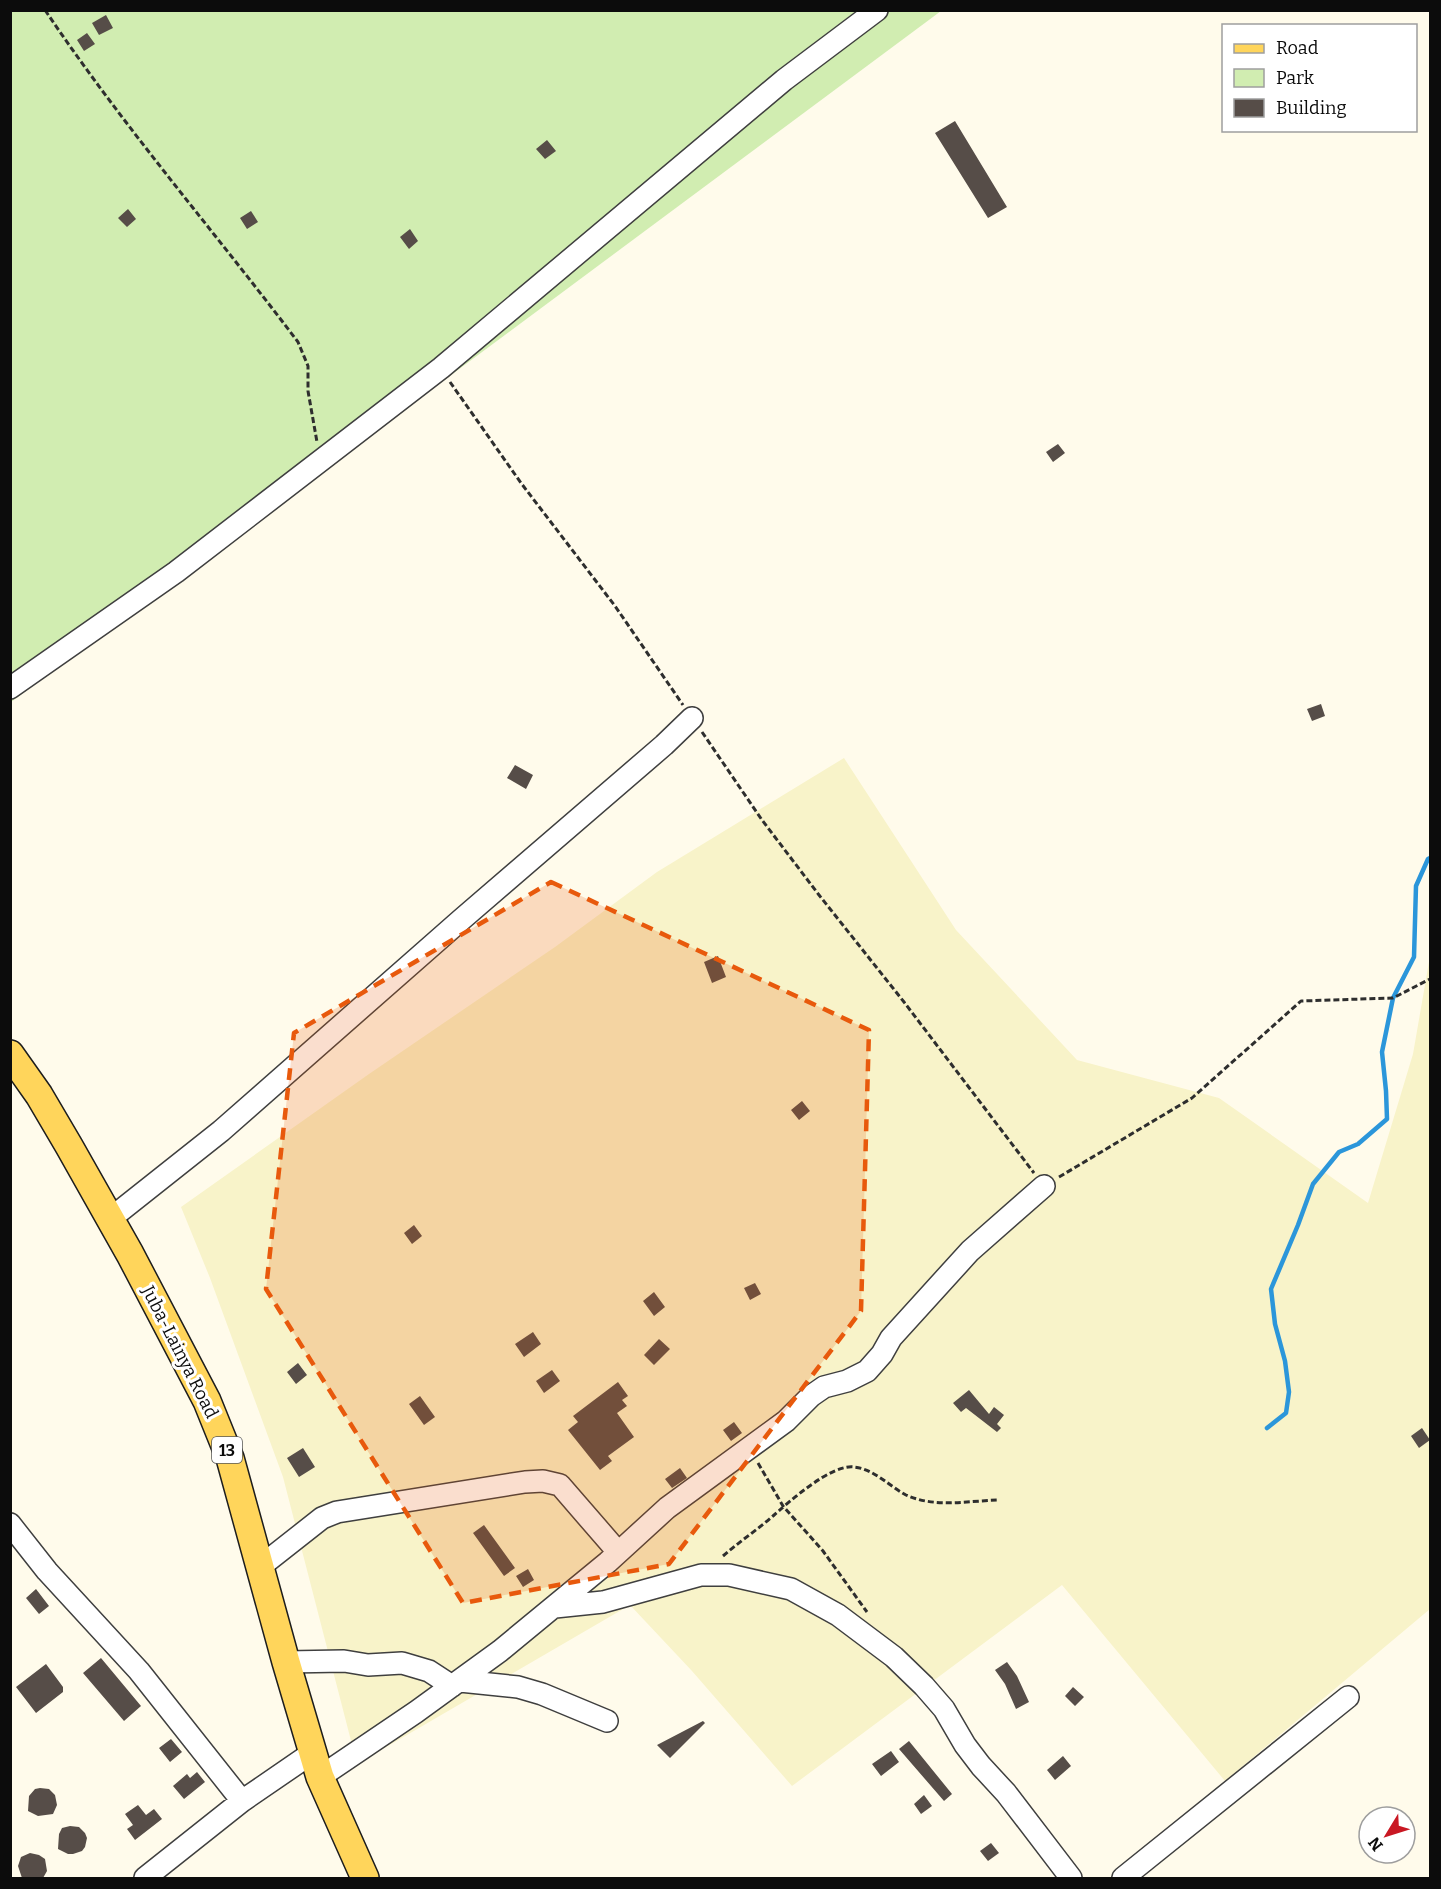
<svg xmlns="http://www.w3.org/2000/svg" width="1441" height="1889" font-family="Bitter,serif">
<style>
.farmland{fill:#f8f3c9}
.green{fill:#d1edb1}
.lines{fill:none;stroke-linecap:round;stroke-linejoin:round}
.stream{stroke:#2b96da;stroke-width:4.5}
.building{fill:#564d48}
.minor-casing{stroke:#3f3f3f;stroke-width:24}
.major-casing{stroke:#1d1d1d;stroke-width:30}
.path{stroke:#2e2e2e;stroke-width:3;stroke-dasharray:6 3;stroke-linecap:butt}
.minor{stroke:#fff;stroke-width:21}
.major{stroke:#ffd55b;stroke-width:27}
.marked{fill:#e8590c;fill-opacity:0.2;stroke:#e8590c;stroke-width:4.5;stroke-dasharray:12 8;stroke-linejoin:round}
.labels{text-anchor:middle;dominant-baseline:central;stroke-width:6;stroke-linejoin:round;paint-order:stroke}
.shield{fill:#fff;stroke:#555;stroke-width:1.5}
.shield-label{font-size:16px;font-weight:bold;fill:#0c0c0c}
.street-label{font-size:18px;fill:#0c0c0c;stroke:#fff}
</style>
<rect width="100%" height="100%" fill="#fffbeb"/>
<path class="farmland" d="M 844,758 L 956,930 L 1077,1060 L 1219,1098 L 1368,1203 L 1413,1054 L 1430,956 L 1430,1609 L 1225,1781 L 1062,1585 L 792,1786 L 692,1671 L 630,1605 L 357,1764 L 283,1477 L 210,1278 L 181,1207 L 369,1074 L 555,947 L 657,872 Z"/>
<path class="green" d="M 11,11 L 941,11 L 11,702 Z"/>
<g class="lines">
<path class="stream" d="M 1267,1428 L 1286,1413 L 1289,1392 L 1285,1361 L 1275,1324 L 1271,1289 L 1298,1225 L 1313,1184 L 1339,1152 L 1358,1144 L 1387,1119 L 1386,1091 L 1382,1052 L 1393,998 L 1414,957 L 1416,886 L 1428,859 L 1430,858"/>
</g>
<path class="building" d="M 106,15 L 113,28 L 99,35 L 92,23 Z
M 87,33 L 95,44 L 84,51 L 77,40 Z
M 955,121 L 1007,207 L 988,218 L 935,133 Z
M 547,140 L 556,151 L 545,159 L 536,149 Z
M 128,209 L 136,219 L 127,227 L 118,218 Z
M 251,211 L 258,222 L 247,229 L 240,218 Z
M 410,229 L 418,241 L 409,249 L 400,237 Z
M 1058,444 L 1065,453 L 1053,462 L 1046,452 Z
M 1321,704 L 1325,716 L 1312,721 L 1307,709 Z
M 515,765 L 533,775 L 526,789 L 507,778 Z
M 718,956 L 726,977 L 712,983 L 704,962 Z
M 802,1101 L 810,1111 L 799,1120 L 791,1110 Z
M 414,1225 L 422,1236 L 412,1244 L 404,1233 Z
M 755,1283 L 761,1294 L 750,1300 L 744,1288 Z
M 654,1292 L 665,1307 L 654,1316 L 643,1301 Z
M 533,1332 L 541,1344 L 524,1357 L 515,1344 Z
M 659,1339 L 670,1349 L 654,1365 L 644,1355 Z
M 298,1363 L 307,1375 L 296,1384 L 287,1372 Z
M 552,1370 L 560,1381 L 544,1393 L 536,1381 Z
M 618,1382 L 628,1396 L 622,1400 L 627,1406 L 617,1413 L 634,1437 L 608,1456 L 612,1461 L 600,1470 L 568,1430 L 578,1422 L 573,1416 Z
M 969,1390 L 989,1414 L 994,1407 L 1004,1415 L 997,1424 L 1001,1428 L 997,1432 L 966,1408 L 961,1412 L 953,1403 Z
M 420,1396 L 435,1417 L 424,1425 L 409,1404 Z
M 734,1422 L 742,1433 L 731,1441 L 723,1430 Z
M 1422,1428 L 1430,1440 L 1419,1448 L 1411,1436 Z
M 303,1448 L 315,1467 L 299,1477 L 287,1458 Z
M 680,1468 L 687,1478 L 672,1488 L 665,1479 Z
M 484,1525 L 515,1568 L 504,1576 L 473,1533 Z
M 528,1569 L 534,1580 L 523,1587 L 516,1576 Z
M 36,1589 L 49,1606 L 39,1614 L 26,1598 Z
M 101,1658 L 141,1706 L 124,1721 L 83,1673 Z
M 1007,1662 L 1017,1676 L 1029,1702 L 1016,1709 L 1005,1684 L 995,1670 Z
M 46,1664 L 63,1687 L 63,1692 L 36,1713 L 16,1687 Z
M 1073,1687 L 1084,1697 L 1075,1706 L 1065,1696 Z
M 703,1721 L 705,1723 L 670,1758 L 657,1745 Z
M 171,1739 L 182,1752 L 170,1762 L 159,1748 Z
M 909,1741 L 952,1794 L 944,1801 L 899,1749 Z
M 891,1751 L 899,1762 L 881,1776 L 872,1764 Z
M 1063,1756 L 1071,1766 L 1055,1780 L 1047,1770 Z
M 197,1772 L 205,1782 L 184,1799 L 173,1786 L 187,1774 L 190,1778 Z
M 40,1788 L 49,1789 L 55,1795 L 57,1805 L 53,1814 L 38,1816 L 28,1811 L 29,1796 L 35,1789 Z
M 924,1795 L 932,1806 L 921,1814 L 914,1804 Z
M 138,1805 L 146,1815 L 154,1809 L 162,1819 L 135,1840 L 127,1829 L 133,1825 L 125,1814 Z
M 70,1826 L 79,1827 L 85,1833 L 87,1838 L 85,1847 L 82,1851 L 73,1854 L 68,1854 L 58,1849 L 59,1834 L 62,1828 Z
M 991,1843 L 999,1853 L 988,1861 L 980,1851 Z
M 30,1853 L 39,1855 L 45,1859 L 47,1871 L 43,1878 L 22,1878 L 18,1866 L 21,1857 Z"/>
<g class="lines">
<g class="minor-casing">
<path id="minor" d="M 10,688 L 176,572 L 441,368 L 784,80 L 877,10
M 110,1219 L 221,1131 L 462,919 L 664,745 L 692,718
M 10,1524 L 47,1571 L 139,1671 L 242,1801
M 261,1566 L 322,1518 L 337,1512 L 525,1482 L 543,1481 L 560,1485 L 618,1552
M 555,1607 L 603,1602 L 701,1575 L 729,1575 L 791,1589 L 838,1615 L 894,1657 L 924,1686 L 944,1709 L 965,1745 L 981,1766 L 1006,1793 L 1071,1878
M 286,1662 L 344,1661 L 368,1665 L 402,1663 L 429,1671 L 452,1686
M 460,1681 L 518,1687 L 542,1694 L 607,1721
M 320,1777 L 416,1712 L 500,1651 L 608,1562 L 667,1508 L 786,1421 L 811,1396 L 824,1387 L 847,1381 L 867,1371 L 882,1354 L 891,1338 L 970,1251 L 1044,1186
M 145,1878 L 242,1801 L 312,1753
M 1123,1878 L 1348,1697"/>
</g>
<g class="major-casing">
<path id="major" d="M 10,1054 L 39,1095 L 69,1146 L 130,1254 L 207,1401 L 230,1458 L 286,1662 L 320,1777 L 365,1878"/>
</g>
<path class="path" d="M 45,10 C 123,126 214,231 298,342 L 308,366 L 308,391 L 317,442
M 450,382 L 521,483 L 615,606 L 683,705
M 702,732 L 762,820 L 819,895 L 904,1002 L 1034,1173
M 1059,1177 L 1192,1098 L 1301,1001 L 1393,998 L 1430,979
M 758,1463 L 783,1506 L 823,1551 L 867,1612
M 723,1556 C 739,1542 757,1530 773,1516 C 790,1501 831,1464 854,1467 C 874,1469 889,1486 906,1495 C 934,1508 968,1501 997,1500"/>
<use href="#minor" class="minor"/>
<use href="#major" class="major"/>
</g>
<path class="marked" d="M 551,882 L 869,1030 L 861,1311 L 669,1564 L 463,1603 L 266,1289 L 294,1033 Z"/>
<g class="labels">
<rect class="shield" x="212" y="1437" width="30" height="26" rx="4.5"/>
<g class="shield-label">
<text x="227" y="1450">13</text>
</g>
<g class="street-label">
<text transform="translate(180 1352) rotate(63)">Juba-Lainya Road</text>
</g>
</g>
<rect width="1441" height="1889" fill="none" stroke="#0c0c0c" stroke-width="24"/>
<rect x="1222" y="24" width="195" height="108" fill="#ffffff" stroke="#9e9e9e" stroke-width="1.5"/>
<rect x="1234" y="44" width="30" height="9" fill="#ffd55b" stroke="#9e9e9e" stroke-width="1.5"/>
<text x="1276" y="54" font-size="18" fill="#0c0c0c">Road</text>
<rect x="1234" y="69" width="30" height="18" fill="#d1edb1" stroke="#9e9e9e" stroke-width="1.5"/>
<text x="1276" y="84" font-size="18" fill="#0c0c0c">Park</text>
<rect x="1234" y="99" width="30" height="18" fill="#564d48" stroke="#9e9e9e" stroke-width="1.5"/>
<text x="1276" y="114" font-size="18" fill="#0c0c0c">Building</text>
<g transform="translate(1387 1835) rotate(232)"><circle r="28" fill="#ffffff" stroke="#9e9e9e" stroke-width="1.5"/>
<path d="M0-4.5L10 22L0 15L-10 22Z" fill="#c91823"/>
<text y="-9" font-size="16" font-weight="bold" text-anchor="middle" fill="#0c0c0c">N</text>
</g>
</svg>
